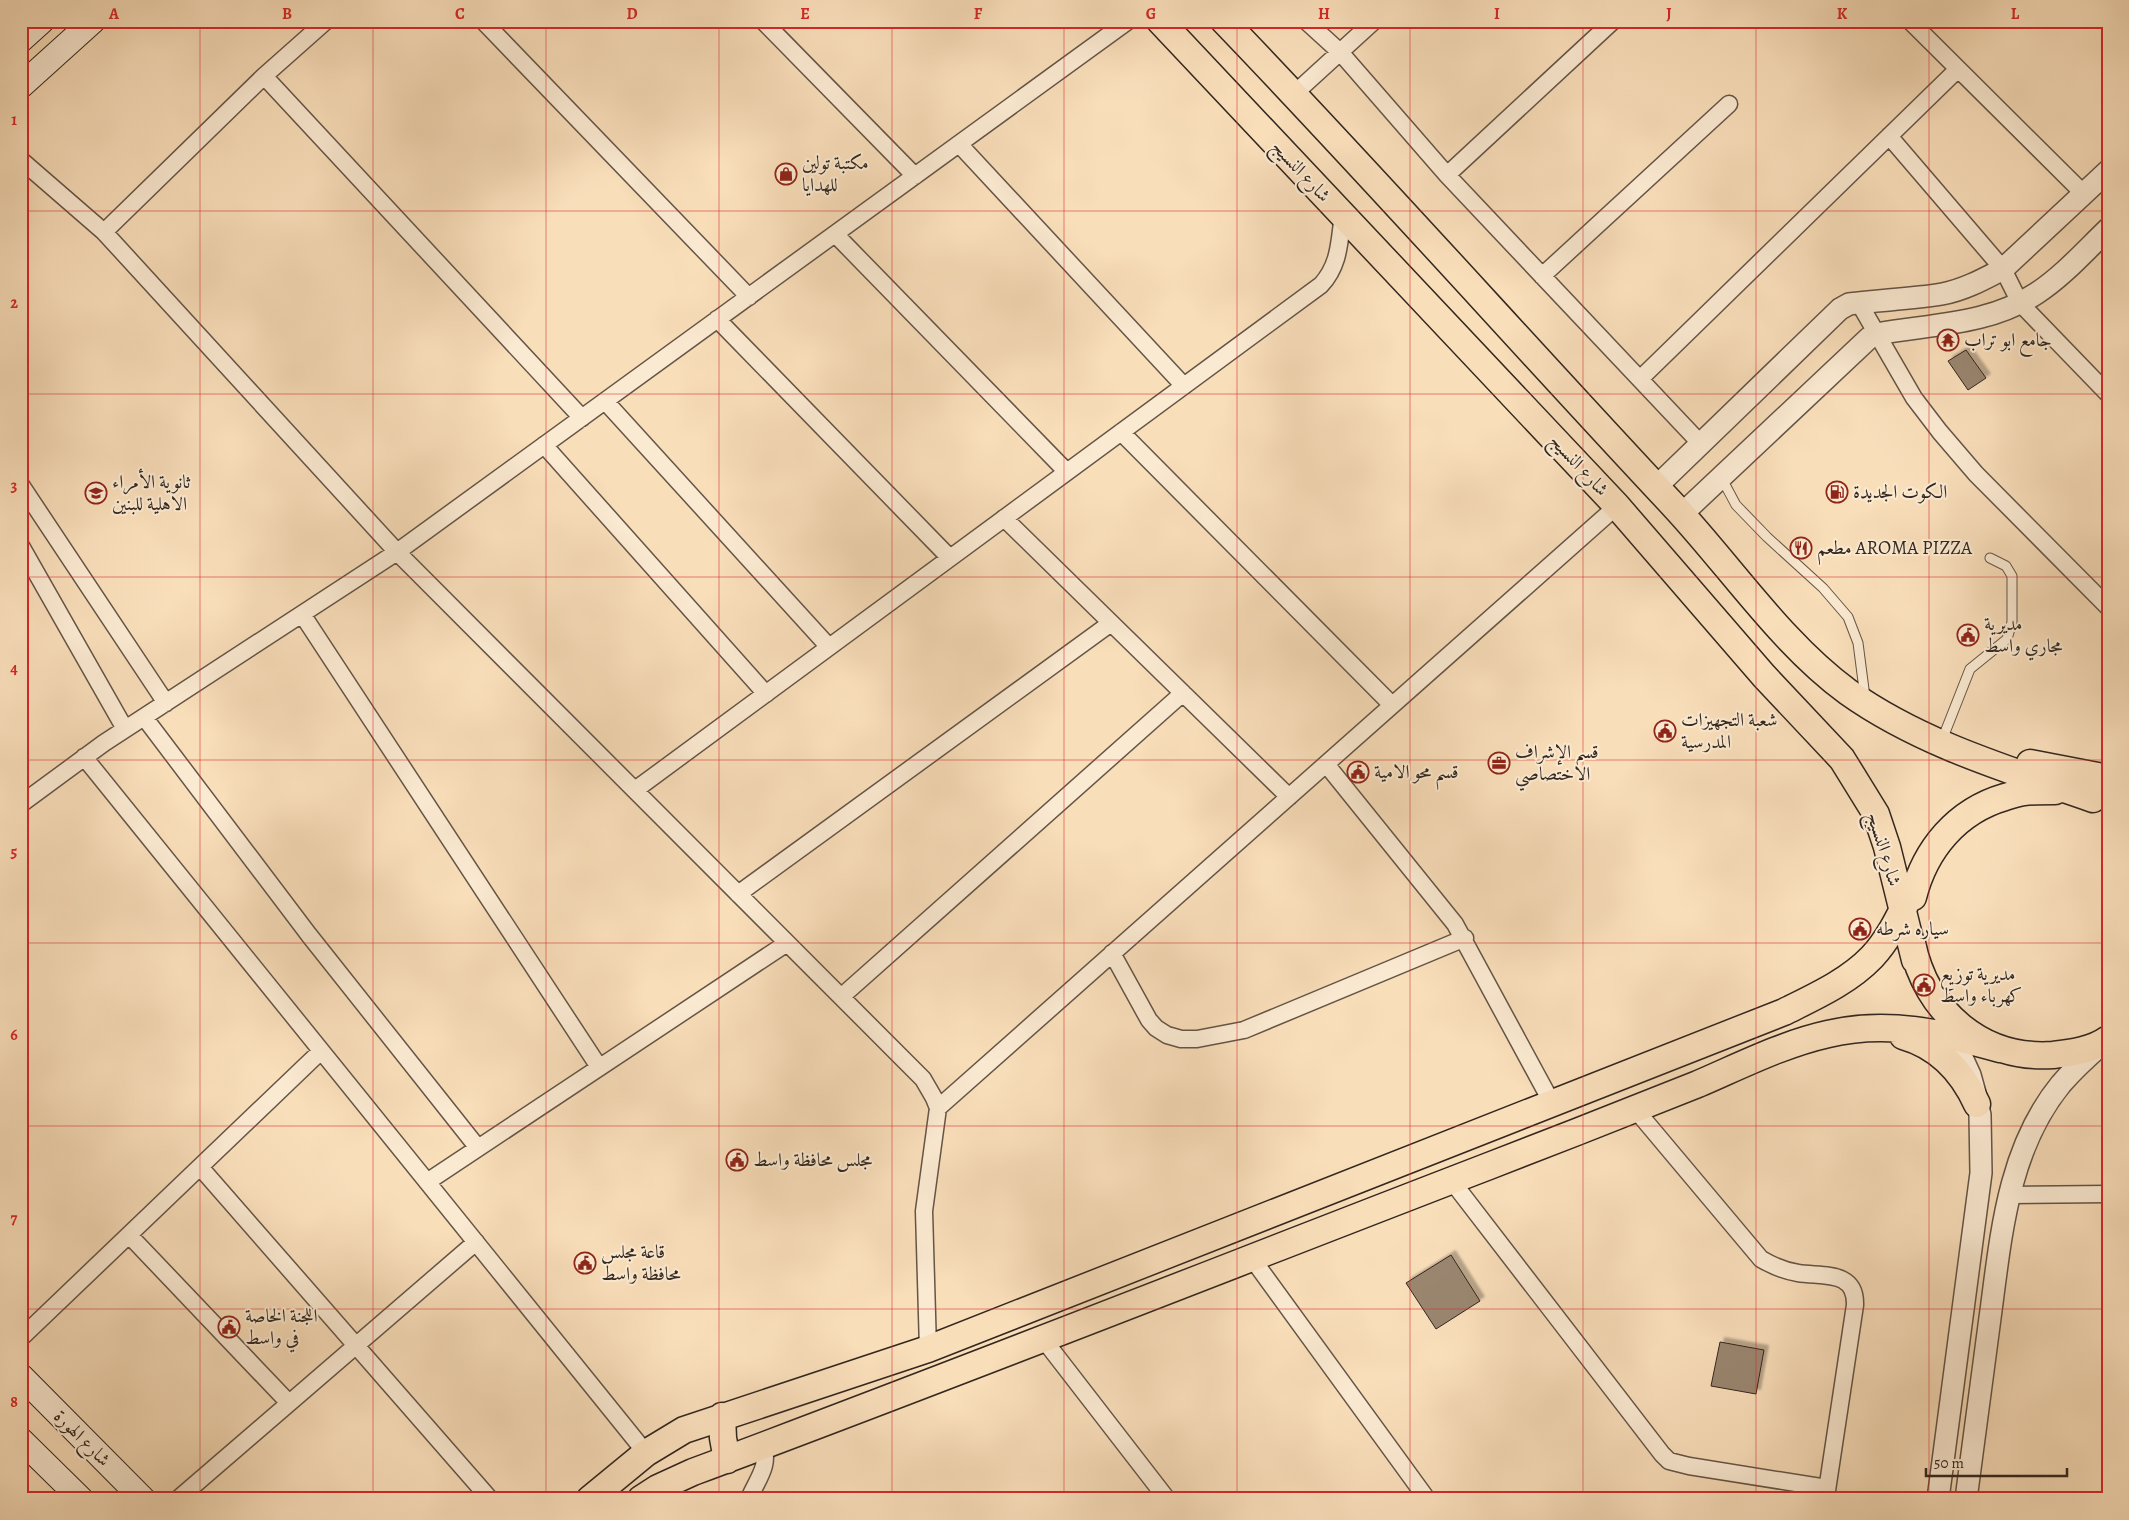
<svg xmlns="http://www.w3.org/2000/svg" width="2129" height="1520" font-family="Alegreya,Amiri,serif">
<style>
.building{fill:#9a8670;stroke:#33271f;filter:url(#shadow)}
.lines{fill:none;stroke-linecap:round;stroke-linejoin:round}
.service-casing{stroke:#645546;stroke-width:11}
.minor-casing{stroke:#645546;stroke-width:19}
.tertiary-casing{stroke:#645546;stroke-width:24}
.secondary-casing{stroke:#33271f;stroke-width:26}
.primary-casing{stroke:#33271f;stroke-width:29}
.service{stroke:#fbead2;stroke-width:9}
.minor{stroke:#fbead2;stroke-width:16}
.tertiary{stroke:#fbead2;stroke-width:21}
.secondary{stroke:#fbead2;stroke-width:24}
.primary{stroke:#f9deba;stroke-width:26}
.grid{fill:none;stroke:#d62828;stroke-width:1;stroke-opacity:0.55}
.labels{text-anchor:middle;dominant-baseline:central;stroke-width:4;stroke-linejoin:round;paint-order:stroke}
.poi-label{font-size:19px;fill:#33271f;stroke:#fbead2;text-anchor:start}
.street-label{font-size:19px;fill:#33271f;stroke:#fbead2}
.neatline{fill:none;stroke:#d62828;stroke-width:2}
.grid-label{font-size:16px;text-anchor:middle;font-weight:bold;fill:#d62828}
</style>
<defs>
<filter id="shadow"><feDropShadow dx="4.5" dy="-4.5" stdDeviation="1" flood-color="#0004"/></filter>
</defs>
<rect width="100%" height="100%" fill="#f9deba"/>
<filter id="stains"><feTurbulence type="fractalNoise" baseFrequency=".004" numOctaves="4"/><feColorMatrix values="0 0 0 0 .2 0 0 0 0 .09 0 0 0 0 .02 0 0 0 .5 -.17"/></filter>
<radialGradient id="worn" r=".72"><stop offset=".6" stop-color="#630" stop-opacity="0"/><stop offset="1" stop-color="#630" stop-opacity=".3"/></radialGradient>
<path class="building" d="M 1966,350 L 1986,378 L 1968,390 L 1948,361 Z
M 1451,1255 L 1480,1301 L 1436,1329 L 1406,1283 Z
M 1720,1342 L 1764,1350 L 1756,1394 L 1711,1386 Z"/>
<g class="lines">
<g class="service-casing">
<path id="service" d="M 1721,477 L 1736,505 L 1767,537 L 1823,588 L 1848,617 L 1858,643 L 1865,697
M 1942,740 L 1970,669 L 2007,639 L 2012,622 L 2012,576 L 2006,566 L 1990,558"/>
</g>
<g class="minor-casing">
<path id="minor" d="M 483,21 L 749,297
M 763,21 L 915,176
M 1306,21 L 1340,52 L 1447,175 L 1701,444
M 1910,21 L 2084,194
M 264,76 L 582,418
M 1294,94 L 1374,21
M 1889,136 L 2003,269 L 2020,303 L 2108,394
M 959,144 L 1184,386
M 21,160 L 104,232 L 397,552 L 923,1079 L 934,1098 L 938,1108 L 924,1211 L 928,1349
M 1447,175 L 1613,21
M 104,232 L 264,76 L 326,21
M 835,234 L 1067,472
M 1542,276 L 1729,104
M 1859,303 L 1914,398 L 1940,432 L 1976,474 L 2108,607
M 717,319 L 950,558
M 1640,379 L 1958,69
M 605,401 L 829,647
M 1121,432 L 1392,705
M 544,445 L 766,694
M 21,485 L 166,703
M 1004,518 L 1289,797
M 21,546 L 125,729
M 302,614 L 599,1067
M 144,717 L 309,935 L 478,1148
M 84,757 L 646,1453
M 1326,764 L 1455,924 L 1552,1103
M 635,790 L 1321,285 C 1340,264 1339,242 1343,215
M 21,804 L 104,743 L 397,552 L 1128,21
M 738,894 L 1111,623
M 1112,953 L 1149,1020 L 1156,1028 L 1167,1035 L 1181,1039 L 1197,1039 L 1244,1030 L 1465,938
M 841,997 L 1183,693
M 938,1108 L 1617,506
M 1635,1109 L 1761,1259 C 1773,1266 1785,1271 1798,1273 C 1823,1277 1856,1270 1855,1305 L 1826,1497
M 200,1167 L 490,1499
M 1451,1180 L 1662,1454 L 1669,1461 L 1689,1466 L 1827,1488
M 427,1182 L 787,943
M 2009,1195 L 2108,1194
M 129,1235 L 289,1403
M 1251,1257 L 1427,1499
M 21,1338 L 321,1051
M 1044,1340 L 1167,1499
M 178,1499 L 476,1242
M 749,1499 C 757,1479 770,1467 763,1445"/>
</g>
<g class="tertiary-casing">
<path id="tertiary" d="M 1656,487 L 1840,309 L 1849,304 C 1880,300 1912,299 1942,294 C 1964,290 1984,279 2003,269 L 2108,171
M 1682,514 L 1869,338 L 1877,334 C 1932,324 1989,325 2037,293 C 2063,276 2085,251 2108,229
M 1938,1499 L 1981,1173 L 1980,1115 L 1975,1093 L 1970,1075 L 1948,1027
M 1966,1499 C 1974,1438 1982,1378 1990,1318 C 2001,1237 2007,1150 2061,1084 C 2073,1070 2087,1057 2102,1044"/>
</g>
<g class="secondary-casing">
<path id="secondary" d="M 21,40 L 42,21
M 21,86 L 93,21
M 21,1376 L 143,1499
M 21,1440 L 81,1499"/>
</g>
<g class="primary-casing">
<path id="primary" d="M 1160,21 L 1617,506 L 1764,676 L 1842,759 L 1876,814 L 1887,847 L 1915,960
M 1224,21 C 1377,180 1523,345 1674,506 C 1730,566 1782,644 1848,692 C 1921,744 2010,770 2093,799
M 2030,763 L 2108,778
M 1913,897 C 1925,849 1957,811 2005,797 C 2011,795 2018,793 2024,792 C 2034,791 2044,791 2055,791
M 1912,943 C 1926,1012 1982,1060 2053,1055 C 2071,1053 2093,1050 2108,1039
M 1903,1036 C 1938,1046 1962,1071 1977,1104
M 722,1416 L 723,1438 L 727,1460
M 590,1499 L 646,1453 L 684,1430 L 928,1349 L 1784,1012 C 1814,997 1848,982 1872,957 C 1892,936 1904,906 1917,881
M 641,1499 L 658,1488 L 693,1472 C 959,1373 1224,1268 1489,1166 C 1559,1139 1628,1112 1698,1084 C 1740,1066 1783,1044 1828,1034 C 1887,1020 1944,1033 2000,1049"/>
</g>
<use href="#service" class="service"/>
<use href="#minor" class="minor"/>
<use href="#tertiary" class="tertiary"/>
<use href="#secondary" class="secondary"/>
<use href="#primary" class="primary"/>
</g>
<path class="grid" d="M 200,21 L 200,1499M 373,21 L 373,1499M 546,21 L 546,1499M 719,21 L 719,1499M 892,21 L 892,1499M 1064,21 L 1064,1499M 1237,21 L 1237,1499M 1410,21 L 1410,1499M 1583,21 L 1583,1499M 1756,21 L 1756,1499M 1929,21 L 1929,1499M 21,211 L 2108,211M 21,394 L 2108,394M 21,577 L 2108,577M 21,760 L 2108,760M 21,943 L 2108,943M 21,1126 L 2108,1126M 21,1309 L 2108,1309"/>
<defs>
<g id="shop-ring" transform="scale(1.125)"><circle r="9.5" fill="#fbead2" stroke="#8f2418" stroke-width="1.5"/><path d="M-5-2.5h2.3a2.7 3.5 0 0 1 5.4 0H5L5.5 6h-11ZM-1.5-2.5h3a1.5 2.3 0 0 0-3 0Z" fill="#8f2418"/></g>
<g id="temple-ring" transform="scale(1.125)"><circle r="9.5" fill="#fbead2" stroke="#8f2418" stroke-width="1.5"/><path d="M0-6L5-2H3V0L6.5 2.5H4V6H1.5V3h-3V6H-4V2.5H-6.5L-3 0V-2H-5Z" fill="#8f2418"/></g>
<g id="fuel-ring" transform="scale(1.125)"><circle r="9.5" fill="#fbead2" stroke="#8f2418" stroke-width="1.5"/><path d="M-5.5-6h7V0h2V4h1.3V-2.5L3-4.5l.8-.8L6-3V5H2.5V1h-1V6h-7ZM-4.2-4.7v3.2H.2V-4.7Z" fill="#8f2418"/></g>
<g id="school-ring" transform="scale(1.125)"><circle r="9.5" fill="#fbead2" stroke="#8f2418" stroke-width="1.5"/><path d="M0-5L7-2L0 1L-7-2ZM-4 1L0 2.5L4 1V4Q0 6-4 4Z" fill="#8f2418"/></g>
<g id="restaurant-ring" transform="scale(1.125)"><circle r="9.5" fill="#fbead2" stroke="#8f2418" stroke-width="1.5"/><path d="M-5-6h1v4h1v-4h1v4h1v-4h1v5L-1.5 .5V6h-2V.5L-5-1ZM5-6V6H3V1.5H1.5Q1.5-4 5-6Z" fill="#8f2418"/></g>
<g id="civic-ring" transform="scale(1.125)"><circle r="9.5" fill="#fbead2" stroke="#8f2418" stroke-width="1.5"/><path d="M-.6-6.5H3V-4.5H.6V-3L4-1V1h2V6H-6V1h2V-1L-.6-3ZM-1.2 2.5V6h2.4V2.5Z" fill="#8f2418"/></g>
<g id="office-ring" transform="scale(1.125)"><circle r="9.5" fill="#fbead2" stroke="#8f2418" stroke-width="1.5"/><path d="M-6-3h4V-5.5h4V-3h4V5H-6ZM-1-4.5V-3h2v-1.5ZM-6 0V1H6V0Z" fill="#8f2418"/></g>
</defs>
<g fill-rule="evenodd">
<use href="#shop-ring" x="786" y="174"/>
<use href="#temple-ring" x="1948" y="340"/>
<use href="#fuel-ring" x="1837" y="492"/>
<use href="#school-ring" x="96" y="493"/>
<use href="#restaurant-ring" x="1801" y="548"/>
<use href="#civic-ring" x="1968" y="635"/>
<use href="#civic-ring" x="1665" y="731"/>
<use href="#office-ring" x="1499" y="763"/>
<use href="#civic-ring" x="1358" y="772"/>
<use href="#civic-ring" x="1860" y="929"/>
<use href="#civic-ring" x="1924" y="985"/>
<use href="#civic-ring" x="737" y="1160"/>
<use href="#civic-ring" x="585" y="1263"/>
<use href="#civic-ring" x="229" y="1327"/>
</g>
<g class="labels">
<g class="poi-label">
<text x="802" y="163">مكتبة تولين<tspan x="802" dy="22">للهدايا</tspan></text>
<text x="1964" y="340">جامع ابو تراب</text>
<text x="112" y="482">ثانوية الأمراء<tspan x="112" dy="22">الاهلية للبنين</tspan></text>
<text x="1853" y="492">الكوت الجديدة</text>
<text x="1817" y="548">مطعم AROMA PIZZA</text>
<text x="1984" y="624">مديرية<tspan x="1984" dy="22">مجاري واسط</tspan></text>
<text x="1681" y="720">شعبة التجهيزات<tspan x="1681" dy="22">المدرسية</tspan></text>
<text x="1515" y="752">قسم الإشراف<tspan x="1515" dy="22">الاختصاصي</tspan></text>
<text x="1374" y="772">قسم محو الامية</text>
<text x="1876" y="929">سياره شرطه</text>
<text x="1940" y="974">مديرية توزيع<tspan x="1940" dy="22">كهرباء واسط</tspan></text>
<text x="753" y="1160">مجلس محافظة واسط</text>
<text x="601" y="1252">قاعة مجلس<tspan x="601" dy="22">محافظة واسط</tspan></text>
<text x="245" y="1316">اللجنة الخاصة<tspan x="245" dy="22">في واسط</tspan></text>
</g>
<g class="street-label">
<text transform="translate(1301 171) rotate(47)">شارع النسيج</text>
<text transform="translate(1579 465) rotate(47)">شارع النسيج</text>
<text transform="translate(1884 849) rotate(73)">شارع النسيج</text>
<text transform="translate(82 1438) rotate(45)">شارع الهورة</text>
</g>
</g>
<rect width="2129" height="1520" fill="none" stroke="#f9deba" stroke-width="55"/>
<path d="M1926 1468v8h141v-8" fill="none" stroke="#33271f" stroke-width="2.5"/>
<text x="1934" y="1468" font-size="15" fill="#33271f" stroke="#fbead2" stroke-width="4" paint-order="stroke">50 m</text>
<rect x="28" y="28" width="2074" height="1464" class="neatline"/>
<g class="grid-label">
<text x="114" y="19">A</text>
<text x="287" y="19">B</text>
<text x="460" y="19">C</text>
<text x="632" y="19">D</text>
<text x="805" y="19">E</text>
<text x="978" y="19">F</text>
<text x="1151" y="19">G</text>
<text x="1324" y="19">H</text>
<text x="1497" y="19">I</text>
<text x="1669" y="19">J</text>
<text x="1842" y="19">K</text>
<text x="2015" y="19">L</text>
<text x="14" y="125">1</text>
<text x="14" y="308">2</text>
<text x="14" y="491">3</text>
<text x="14" y="674">4</text>
<text x="14" y="857">5</text>
<text x="14" y="1040">6</text>
<text x="14" y="1224">7</text>
<text x="14" y="1407">8</text>
</g>
<rect width="100%" height="100%" filter="url(#stains)"/>
<rect width="100%" height="100%" fill="url(#worn)"/>
</svg>
